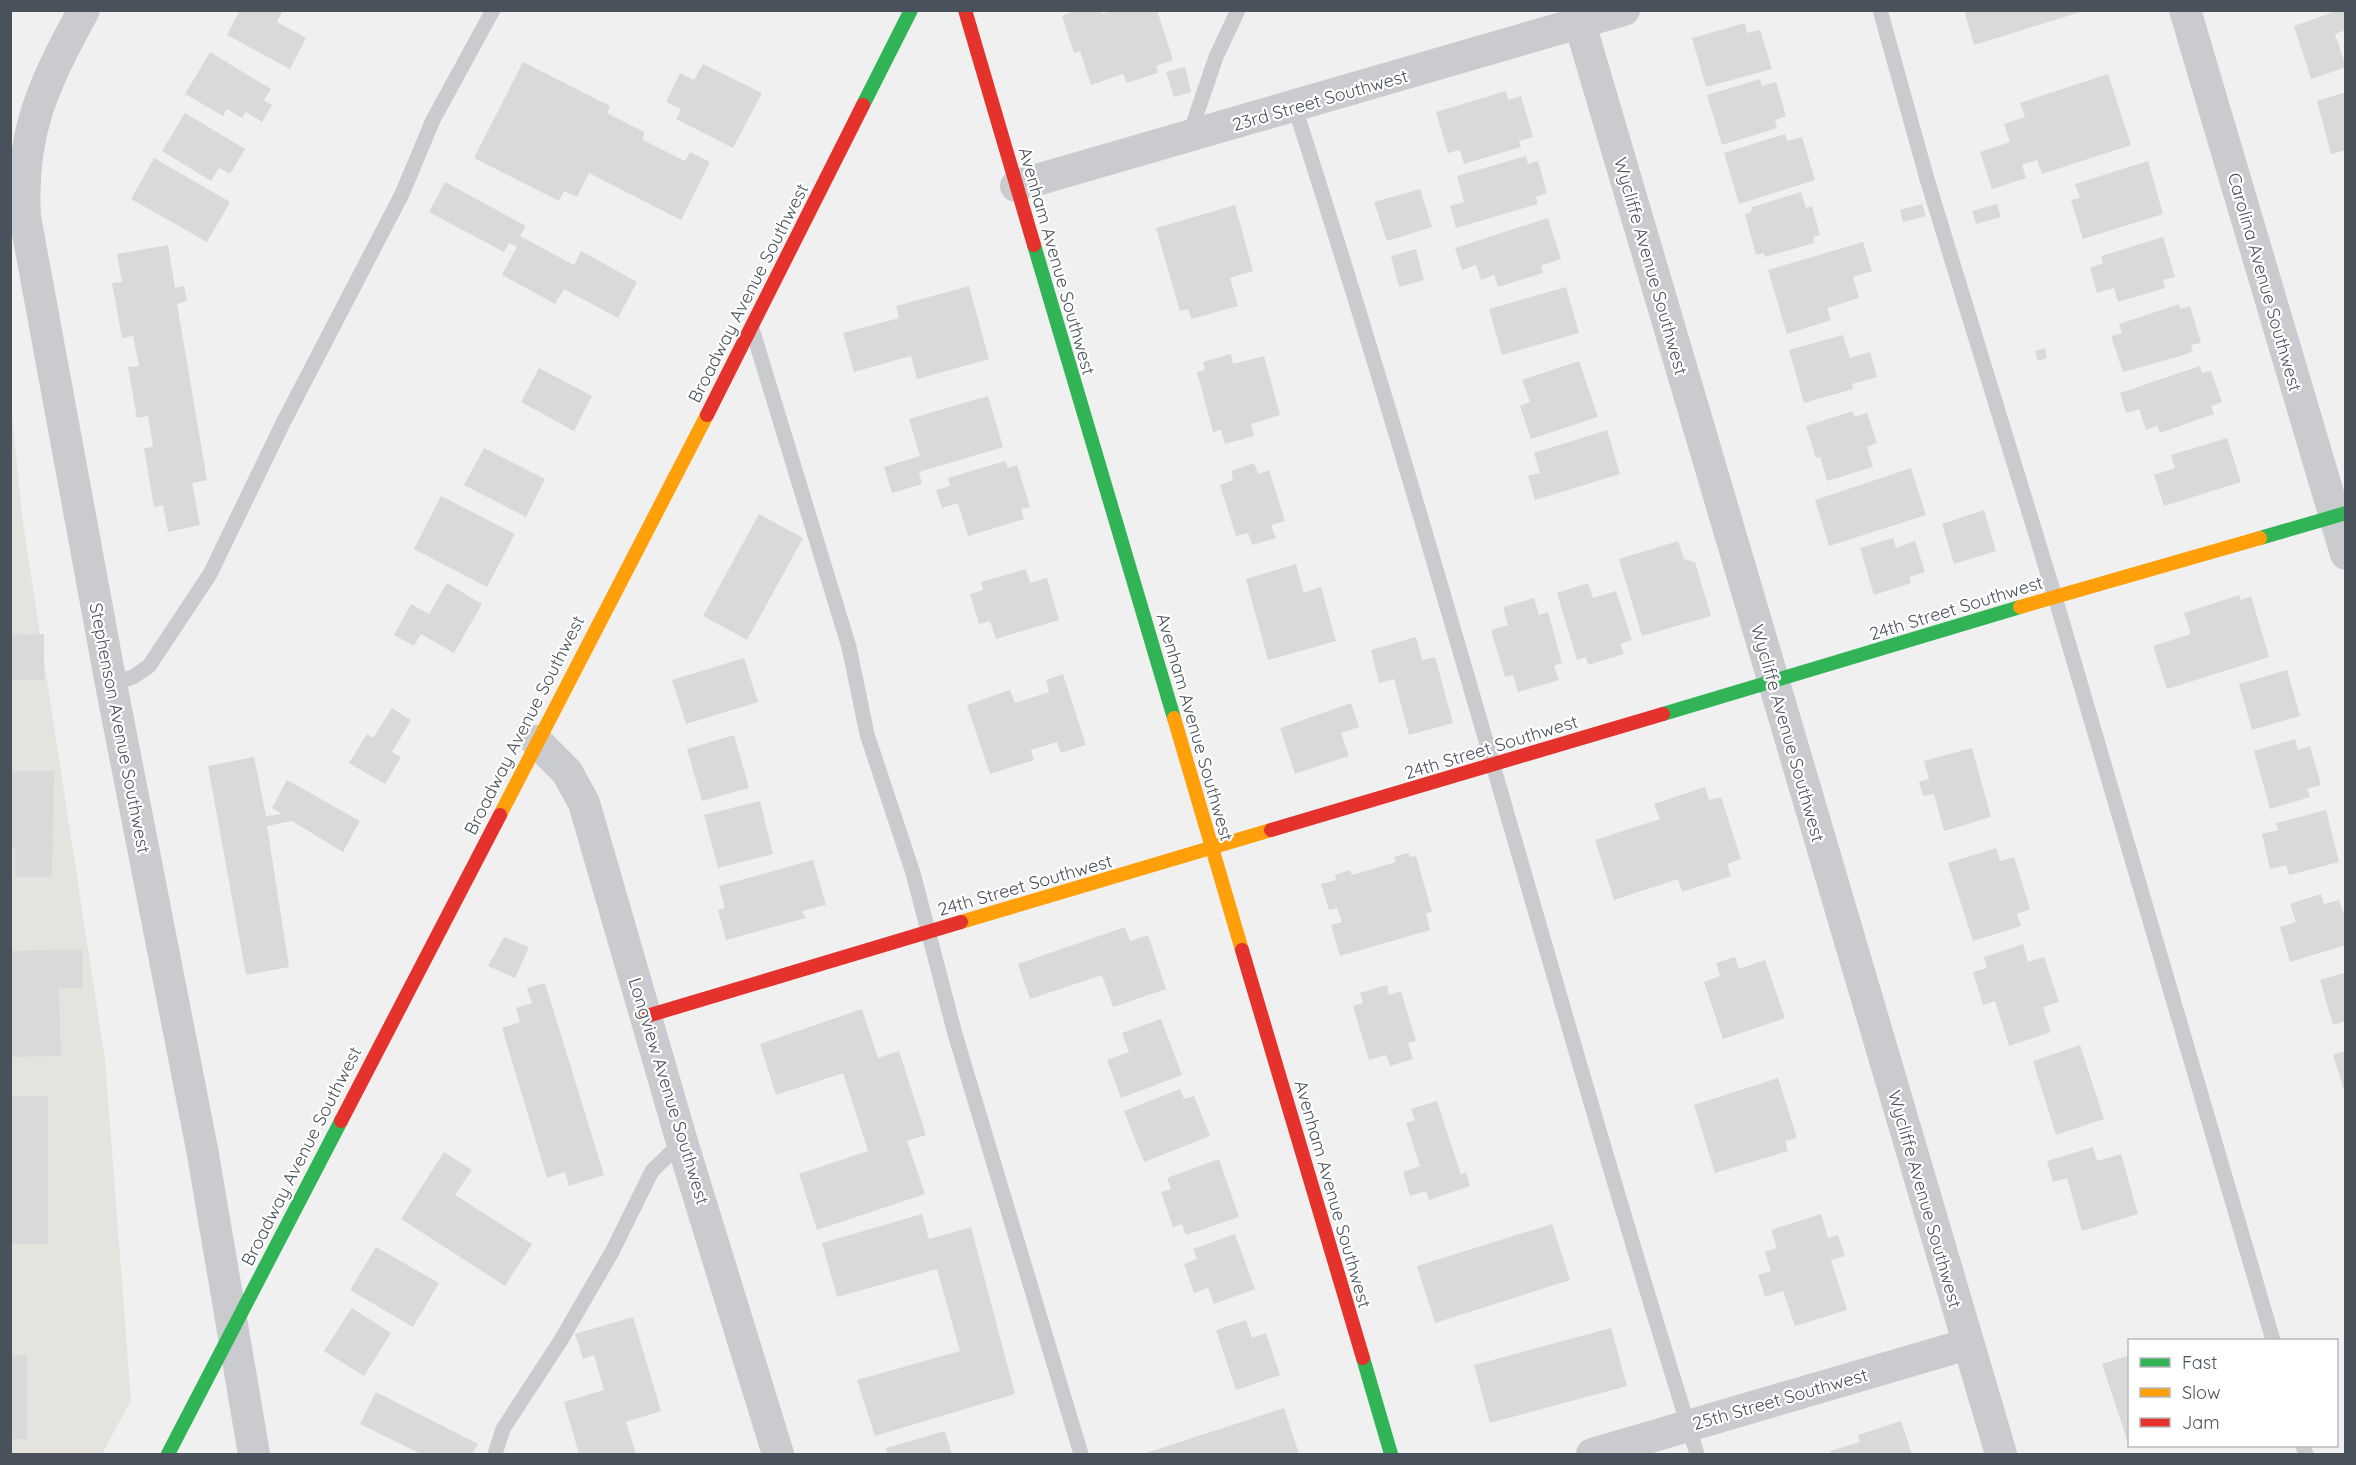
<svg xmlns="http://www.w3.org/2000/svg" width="2356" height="1465" font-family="Quicksand,sans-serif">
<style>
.commercial{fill:#e5e3de}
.building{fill:#d9d9da}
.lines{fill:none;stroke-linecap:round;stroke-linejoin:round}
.lane{stroke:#cacbce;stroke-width:15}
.street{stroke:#cacbce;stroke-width:32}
.fast{stroke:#30b455;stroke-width:14}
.slow{stroke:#ff9f0a;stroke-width:14}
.jam{stroke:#e5322d;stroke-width:14}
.labels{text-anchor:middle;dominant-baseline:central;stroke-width:4.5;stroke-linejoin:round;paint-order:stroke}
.street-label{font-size:18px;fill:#49515a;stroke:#fff}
</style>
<rect width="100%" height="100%" fill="#f0f0f0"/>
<path class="commercial" d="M 10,397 L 23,523 L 105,1060 L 131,1400 L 102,1454 L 11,1454 Z"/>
<path class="building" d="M 240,10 L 283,10 L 277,22 L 306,38 L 290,69 L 227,35 Z
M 1077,10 L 1101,10 L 1102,14 L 1112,10 L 1157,10 L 1173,60 L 1156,66 L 1158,73 L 1127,83 L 1123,74 L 1091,85 L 1080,51 L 1074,53 L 1062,16 Z
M 1964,10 L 2084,10 L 2084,11 L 1974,45 Z
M 2339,10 L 2346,10 L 2346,30 L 2335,34 L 2346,67 L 2311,79 L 2294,26 Z
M 1745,23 L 1747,33 L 1760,30 L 1772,69 L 1706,87 L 1692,38 Z
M 210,52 L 271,89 L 264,100 L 272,105 L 262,122 L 246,112 L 242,118 L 227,109 L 223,116 L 185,94 Z
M 523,62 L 610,106 L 607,113 L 644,132 L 643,140 L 685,161 L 690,152 L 710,162 L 681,220 L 589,173 L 577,197 L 564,191 L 559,201 L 474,158 Z
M 703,64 L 762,93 L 733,148 L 676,119 L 681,109 L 666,102 L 680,73 L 694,80 Z
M 1185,67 L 1191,92 L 1174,97 L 1166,72 Z
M 2108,74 L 2131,145 L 2042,174 L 2037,160 L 2022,165 L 2026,178 L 1992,189 L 1980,152 L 2010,142 L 2004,124 L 2025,117 L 2020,103 Z
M 1760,79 L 1762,86 L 1776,82 L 1786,116 L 1775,120 L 1777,128 L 1722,145 L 1707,95 Z
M 1506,91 L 1508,100 L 1521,96 L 1533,137 L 1519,141 L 1521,147 L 1464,164 L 1460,150 L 1448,153 L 1436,112 Z
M 2346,92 L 2346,150 L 2331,154 L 2317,101 Z
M 185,113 L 245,149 L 230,174 L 219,168 L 211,181 L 162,151 Z
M 1785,134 L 1787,141 L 1802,137 L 1815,180 L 1739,204 L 1724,153 Z
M 1526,156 L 1528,164 L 1538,161 L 1547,193 L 1536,197 L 1538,204 L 1456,228 L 1450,206 L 1464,202 L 1457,176 Z
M 154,158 L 230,202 L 207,242 L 131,199 Z
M 2148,161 L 2163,214 L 2083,239 L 2071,200 L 2080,198 L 2075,184 Z
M 445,182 L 526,226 L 520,236 L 574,265 L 581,251 L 637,282 L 618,318 L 564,289 L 555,304 L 502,275 L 517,247 L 509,243 L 504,252 L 429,212 Z
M 1420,189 L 1432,227 L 1387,241 L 1374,202 Z
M 1801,192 L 1806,208 L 1812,206 L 1820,235 L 1813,237 L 1814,243 L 1765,257 L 1764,253 L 1756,255 L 1745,214 L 1751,212 L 1752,207 Z
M 1922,204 L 1926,216 L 1903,222 L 1900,210 Z
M 1997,204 L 2001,217 L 1976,224 L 1972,211 Z
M 1235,205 L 1253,271 L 1230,278 L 1238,306 L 1191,319 L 1188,309 L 1180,311 L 1156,228 Z
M 1548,218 L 1561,259 L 1541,266 L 1543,273 L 1498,287 L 1494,275 L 1481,280 L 1476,265 L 1462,270 L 1455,248 Z
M 2163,237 L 2175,277 L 2163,280 L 2165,288 L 2118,302 L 2114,288 L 2097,293 L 2090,268 L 2103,263 L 2101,256 Z
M 1863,242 L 1872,271 L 1853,277 L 1859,298 L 1827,308 L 1831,320 L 1787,334 L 1768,270 Z
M 168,245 L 175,288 L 184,286 L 187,301 L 177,304 L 207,480 L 192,483 L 200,525 L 168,532 L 163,505 L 154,507 L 144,448 L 153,447 L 148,416 L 137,418 L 128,367 L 139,366 L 133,336 L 122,338 L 112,283 L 122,282 L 117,254 Z
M 1416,249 L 1424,280 L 1399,287 L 1391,256 Z
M 969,286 L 989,359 L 917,379 L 911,356 L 854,372 L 843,333 L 899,318 L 896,306 Z
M 1566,287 L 1579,333 L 1502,355 L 1489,309 Z
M 2179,304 L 2180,309 L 2190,306 L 2201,343 L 2191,345 L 2193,351 L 2181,356 L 2123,372 L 2111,336 L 2122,333 L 2119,324 Z
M 1843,335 L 1850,358 L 1870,352 L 1877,377 L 1852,384 L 1853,389 L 1804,403 L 1789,350 Z
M 2045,348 L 2047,358 L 2038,361 L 2035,351 Z
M 1231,354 L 1233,364 L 1264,356 L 1280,415 L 1251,424 L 1254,436 L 1225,444 L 1221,430 L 1213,432 L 1197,372 L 1205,370 L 1203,362 Z
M 1579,361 L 1598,417 L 1531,439 L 1520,406 L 1530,402 L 1522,380 Z
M 2200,366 L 2202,373 L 2211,371 L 2222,402 L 2211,406 L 2214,414 L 2160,433 L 2157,426 L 2146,430 L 2139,409 L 2126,413 L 2120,393 Z
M 539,368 L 592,396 L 574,431 L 521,402 Z
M 988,396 L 1003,447 L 919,472 L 922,484 L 892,493 L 884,467 L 920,456 L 909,419 Z
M 1853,411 L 1854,417 L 1867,413 L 1877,443 L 1867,447 L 1873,467 L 1827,481 L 1820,457 L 1816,458 L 1806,426 Z
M 1607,430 L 1620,474 L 1535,500 L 1528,476 L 1540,473 L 1534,453 Z
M 2227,438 L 2241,482 L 2164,506 L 2154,475 L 2175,468 L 2171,455 Z
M 484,448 L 545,479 L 526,517 L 464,485 Z
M 1005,461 L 1008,468 L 1017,465 L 1030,507 L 1021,509 L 1024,519 L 968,536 L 958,503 L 942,508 L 936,490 L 950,486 L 948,478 Z
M 1254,463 L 1258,474 L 1269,470 L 1285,521 L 1271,525 L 1276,538 L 1252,545 L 1248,533 L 1236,536 L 1220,485 L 1233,480 L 1231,471 Z
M 1911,468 L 1926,515 L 1829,546 L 1815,500 Z
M 441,496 L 515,534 L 487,587 L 414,549 Z
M 1984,510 L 1996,551 L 1954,564 L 1942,524 Z
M 759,514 L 803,538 L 747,640 L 703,616 Z
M 1893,538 L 1896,548 L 1915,541 L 1925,572 L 1909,577 L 1911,583 L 1874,595 L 1860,548 Z
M 1678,541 L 1684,559 L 1695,562 L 1711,616 L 1642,636 L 1619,559 Z
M 1296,564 L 1304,593 L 1321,587 L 1336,641 L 1268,660 L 1246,579 Z
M 1026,569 L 1030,583 L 1047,578 L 1059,620 L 996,639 L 990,621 L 979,624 L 970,594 L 983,590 L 981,582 Z
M 447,583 L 482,604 L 454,653 L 421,634 L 414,646 L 394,635 L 411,604 L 429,614 Z
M 1588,583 L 1593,598 L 1616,591 L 1632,640 L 1620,644 L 1624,654 L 1588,665 L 1586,657 L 1577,660 L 1557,593 Z
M 2239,595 L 2241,600 L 2251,596 L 2269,657 L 2167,689 L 2153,646 L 2191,634 L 2184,613 Z
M 1534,598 L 1539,615 L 1548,612 L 1562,663 L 1554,666 L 1559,680 L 1518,692 L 1513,675 L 1505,677 L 1491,630 L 1508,625 L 1503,607 Z
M 44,634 L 44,680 L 10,680 L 10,635 Z
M 1416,637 L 1422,660 L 1435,657 L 1453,723 L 1409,735 L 1394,679 L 1379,683 L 1371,650 Z
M 744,658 L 758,702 L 686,724 L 672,680 Z
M 2287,670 L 2300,716 L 2252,730 L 2239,684 Z
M 1063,674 L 1086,745 L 1061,753 L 1057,742 L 1031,750 L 1034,760 L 990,774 L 967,705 L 1010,690 L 1015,703 L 1049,692 L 1046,680 Z
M 1351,703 L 1359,727 L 1341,733 L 1349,756 L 1295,774 L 1280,728 Z
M 392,708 L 411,720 L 392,752 L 401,757 L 385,784 L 349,763 L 367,734 L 373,738 Z
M 734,735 L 749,788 L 702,801 L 687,749 Z
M 2295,739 L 2298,750 L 2310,746 L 2321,785 L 2307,789 L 2310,797 L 2270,809 L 2254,751 Z
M 1972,748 L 1991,817 L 1944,831 L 1934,794 L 1923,796 L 1919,782 L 1929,779 L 1924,761 Z
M 254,757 L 266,816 L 282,814 L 272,808 L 287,780 L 360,821 L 343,852 L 292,821 L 267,826 L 289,967 L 246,975 L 208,766 Z
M 10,771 L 54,771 L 52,877 L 15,877 L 15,848 L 10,848 Z
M 1705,787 L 1709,800 L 1721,797 L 1741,859 L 1727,864 L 1731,876 L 1682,892 L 1678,879 L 1614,900 L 1595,840 L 1660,819 L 1654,804 Z
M 760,801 L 773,854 L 718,868 L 704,815 Z
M 2326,810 L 2339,862 L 2289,875 L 2286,865 L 2270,869 L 2262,834 L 2278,830 L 2276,823 Z
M 1996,848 L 2000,861 L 2014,857 L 2030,909 L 2017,914 L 2021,926 L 1973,941 L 1948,863 Z
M 1408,853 L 1410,857 L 1416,856 L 1432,912 L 1426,913 L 1430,930 L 1340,956 L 1331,925 L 1342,922 L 1337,908 L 1329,910 L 1321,884 L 1336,880 L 1335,875 L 1350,870 L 1352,875 L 1396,862 L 1394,857 Z
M 813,860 L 826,905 L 802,911 L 806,918 L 726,940 L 718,910 L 725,908 L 719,886 Z
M 2321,894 L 2324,904 L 2339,900 L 2346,920 L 2346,945 L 2290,962 L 2280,927 L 2296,922 L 2290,904 Z
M 1125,927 L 1130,941 L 1148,935 L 1166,989 L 1113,1007 L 1102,975 L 1030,999 L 1018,964 Z
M 504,937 L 529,947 L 515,978 L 488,966 Z
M 2023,944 L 2028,962 L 2044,957 L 2059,1002 L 2043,1007 L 2051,1032 L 2009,1046 L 1995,1001 L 1983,1005 L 1973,972 L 1987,968 L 1984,957 Z
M 82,949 L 83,988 L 59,988 L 61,1056 L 10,1057 L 10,951 Z
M 1735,957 L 1739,969 L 1765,960 L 1785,1018 L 1723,1039 L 1704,982 L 1720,976 L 1716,963 Z
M 2344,973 L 2346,1021 L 2333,1025 L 2320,980 Z
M 545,983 L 604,1175 L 569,1186 L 565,1172 L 547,1178 L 502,1028 L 520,1022 L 516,1008 L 532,1003 L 527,988 Z
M 1387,985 L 1389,995 L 1401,991 L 1416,1041 L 1408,1043 L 1413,1059 L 1390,1066 L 1386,1055 L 1369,1060 L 1353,1006 L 1363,1003 L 1360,993 Z
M 862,1009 L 878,1058 L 899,1051 L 926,1135 L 907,1141 L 925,1194 L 817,1230 L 799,1174 L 868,1151 L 843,1073 L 776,1095 L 760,1044 Z
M 1161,1019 L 1182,1075 L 1121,1098 L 1107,1060 L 1129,1052 L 1122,1033 Z
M 2080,1045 L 2104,1119 L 2056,1135 L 2033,1061 Z
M 2346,1051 L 2346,1093 L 2345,1093 L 2333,1055 Z
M 1778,1078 L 1797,1138 L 1785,1141 L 1788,1151 L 1715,1173 L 1694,1105 Z
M 1180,1089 L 1184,1099 L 1194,1096 L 1210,1136 L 1144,1162 L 1124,1111 Z
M 10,1096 L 48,1096 L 48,1244 L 10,1244 Z
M 1437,1101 L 1461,1175 L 1466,1172 L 1470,1186 L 1429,1200 L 1426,1191 L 1410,1196 L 1403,1172 L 1420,1166 L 1406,1123 L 1415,1120 L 1411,1109 Z
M 2093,1147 L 2097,1161 L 2121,1154 L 2138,1214 L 2082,1231 L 2067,1178 L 2053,1182 L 2047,1161 Z
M 444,1152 L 472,1170 L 455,1195 L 532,1244 L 505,1286 L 401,1219 Z
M 1219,1159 L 1239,1217 L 1186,1235 L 1182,1224 L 1173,1227 L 1161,1192 L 1171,1189 L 1167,1178 Z
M 922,1214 L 929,1239 L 971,1227 L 1015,1394 L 875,1436 L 857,1380 L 960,1351 L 937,1269 L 837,1297 L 822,1243 Z
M 1821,1214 L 1828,1238 L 1838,1235 L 1845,1256 L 1831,1260 L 1847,1310 L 1795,1326 L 1783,1291 L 1765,1297 L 1758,1275 L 1771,1271 L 1765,1252 L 1777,1248 L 1771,1230 Z
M 1552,1224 L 1570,1280 L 1435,1323 L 1417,1266 Z
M 1235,1234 L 1255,1289 L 1214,1304 L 1208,1288 L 1194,1293 L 1184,1264 L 1197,1259 L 1193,1249 Z
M 376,1247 L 439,1283 L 413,1327 L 350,1290 Z
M 352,1308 L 391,1333 L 364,1376 L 324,1351 Z
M 633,1317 L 661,1411 L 626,1422 L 636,1454 L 579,1454 L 564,1402 L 604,1390 L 594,1355 L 583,1359 L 575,1334 Z
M 1246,1320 L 1252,1338 L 1266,1333 L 1280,1375 L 1236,1390 L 1216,1330 Z
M 1611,1328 L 1627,1386 L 1490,1423 L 1474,1365 Z
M 10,1355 L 27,1355 L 27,1439 L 10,1439 Z
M 2130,1355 L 2130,1446 L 2129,1446 L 2102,1364 Z
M 376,1392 L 478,1444 L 472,1454 L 421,1454 L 360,1424 Z
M 1284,1408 L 1299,1454 L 1143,1454 Z
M 1901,1421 L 1912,1454 L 1831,1454 L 1830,1451 L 1860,1442 L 1858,1435 Z
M 945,1431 L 952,1454 L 887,1454 L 886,1448 Z"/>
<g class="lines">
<path class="lane" d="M 1880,10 L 1927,179 L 2055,597 L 2273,1340
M 1295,108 C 1439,554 1557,1007 1697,1454
M 1189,136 L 1216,57 L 1238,10
M 753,332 L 849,647 L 867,734 L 913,873 L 955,1034 L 1081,1454
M 111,684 L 133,677 L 149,666 L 210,574 L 283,423 L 402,194 L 433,120 L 493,10
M 2303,1446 L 2306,1454
M 495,1454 L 503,1429 L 561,1340 L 612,1252 L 652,1171 L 682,1142"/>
<path class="street" d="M 84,10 C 44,83 20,132 25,217 L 111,684 L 202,1149 L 254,1454
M 1576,10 L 2001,1454
M 2185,10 L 2346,554
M 1016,186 L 1624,10
M 536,741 L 567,772 L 584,803 L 682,1142 L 778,1454
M 1592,1454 L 1968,1344"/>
<path class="fast" d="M 863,105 L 911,10
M 1034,245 L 1174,718
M 2260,538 L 2346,513
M 1663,714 L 2020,607
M 1363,1358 L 1391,1454
M 168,1454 L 341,1121"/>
<path class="slow" d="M 2020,607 L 2260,538
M 1174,718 L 1242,950
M 500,815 L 707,415
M 961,922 L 1271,830"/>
<path class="jam" d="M 965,10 L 1034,245
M 707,415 L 863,105
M 1271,830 L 1663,714
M 1242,950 L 1363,1358
M 647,1016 L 961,922
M 341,1121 L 500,815"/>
</g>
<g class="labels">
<g class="street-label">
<text transform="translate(1320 100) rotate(-16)">23rd Street Southwest</text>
<text transform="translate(1057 261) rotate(74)">Avenham Avenue Southwest</text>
<text transform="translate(1651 266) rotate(74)">Wycliffe Avenue Southwest</text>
<text transform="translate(2265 282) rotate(74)">Carolina Avenue Southwest</text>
<text transform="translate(748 293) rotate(-63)">Broadway Avenue Southwest</text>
<text transform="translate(1956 608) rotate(-17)">24th Street Southwest</text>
<text transform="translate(524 725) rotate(-63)">Broadway Avenue Southwest</text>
<text transform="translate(1195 727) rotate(74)">Avenham Avenue Southwest</text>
<text transform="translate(120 728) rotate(79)">Stephenson Avenue Southwest</text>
<text transform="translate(1788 733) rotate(74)">Wycliffe Avenue Southwest</text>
<text transform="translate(1491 747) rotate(-17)">24th Street Southwest</text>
<text transform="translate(1025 885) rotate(-16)">24th Street Southwest</text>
<text transform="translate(669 1091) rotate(73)">Longview Avenue Southwest</text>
<text transform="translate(301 1156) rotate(-63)">Broadway Avenue Southwest</text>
<text transform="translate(1333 1194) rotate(74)">Avenham Avenue Southwest</text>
<text transform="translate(1925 1199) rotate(74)">Wycliffe Avenue Southwest</text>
<text transform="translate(1780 1399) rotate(-16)">25th Street Southwest</text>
</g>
</g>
<rect width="2356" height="1465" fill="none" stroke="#49515a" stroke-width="24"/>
<rect x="2128" y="1339" width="210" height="108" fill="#ffffff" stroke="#b6b9bd" stroke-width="1.5"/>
<rect x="2140" y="1358" width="30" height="9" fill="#30b455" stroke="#b6b9bd" stroke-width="1.5"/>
<text x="2182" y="1369" font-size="18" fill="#49515a">Fast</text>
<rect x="2140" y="1388" width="30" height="9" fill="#ff9f0a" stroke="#b6b9bd" stroke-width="1.5"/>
<text x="2182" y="1399" font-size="18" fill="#49515a">Slow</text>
<rect x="2140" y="1418" width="30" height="9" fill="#e5322d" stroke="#b6b9bd" stroke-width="1.5"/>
<text x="2182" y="1429" font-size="18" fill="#49515a">Jam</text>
</svg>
